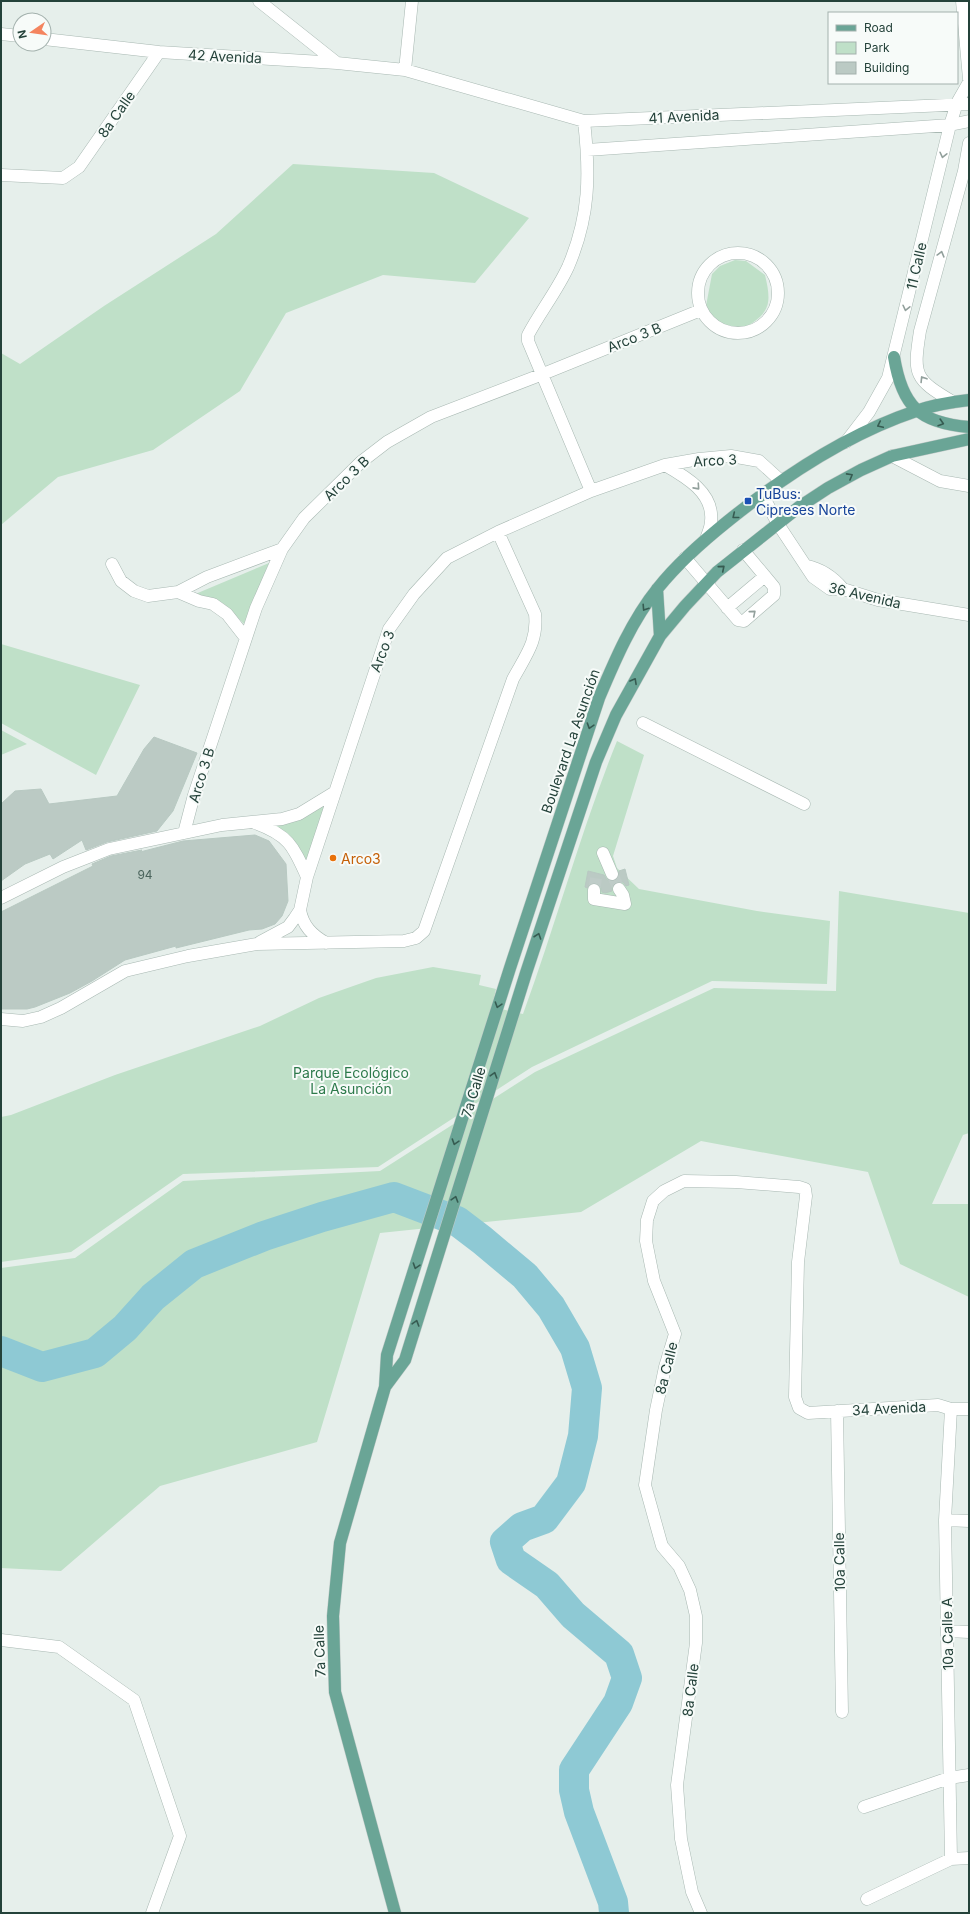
<svg xmlns="http://www.w3.org/2000/svg" width="970" height="1914" font-family="Inter,sans-serif">
<style>
.green{fill:#bfe0c8}
.lines{fill:none;stroke-linecap:round;stroke-linejoin:round}
.river{stroke:#8ec9d4;stroke-width:30}
.building{fill:#bbcac4;stroke:#b8c9c2}
.minor-tunnel{stroke:#bfccc8;stroke-width:12;stroke-dasharray:12 6;stroke-linecap:butt}
.minor-casing{stroke:#a8b8b2;stroke-width:13}
.major-casing{stroke:#c2cac8;stroke-width:13}
.minor{stroke:#fff;stroke-width:12}
.major{stroke:#6aa596;stroke-width:12}
.oneway{stroke:#92a09c}
.oneway2{stroke:#365b51}
.transit-dot{fill:#1a4fb4;stroke:#f7fbf9;stroke-width:1.5}
.food-dot{fill:#e8710a;stroke:#f7fbf9;stroke-width:1.5}
.labels{text-anchor:middle;dominant-baseline:central;stroke-width:4;stroke-linejoin:round;paint-order:stroke}
.number-label{font-size:12px;fill:#4a645c}
.street-label{font-size:14px;fill:#24423a;stroke:#f7fbf9}
.transit-label{font-size:14px;fill:#164399;stroke:#f7fbf9;text-anchor:start}
.food-label{font-size:14px;fill:#c56008;stroke:#f7fbf9;text-anchor:start}
.park-label{font-size:14px;fill:#2d7a4b;stroke:#f7fbf9}
</style>
<rect width="100%" height="100%" fill="#e6efeb"/>
<path class="green" d="M 293,164 L 434,173 L 529,218 L 475,283 L 383,275 L 286,313 L 240,391 L 153,450 L 58,477 L 1,525 L 1,353 L 20,364 L 104,306 L 216,234 Z
M 735,260 L 746,261 L 765,275 C 772,304 770,313 744,328 L 720,324 L 713,318 L 706,306 L 712,274 L 720,266 Z
M 269,563 L 244,624 L 224,604 L 193,595 Z
M 1,644 L 140,685 L 96,775 L 1,723 Z
M 1,730 L 27,744 L 1,755 Z
M 617,741 L 644,755 L 613,856 L 617,868 L 639,889 L 757,911 L 830,921 L 827,984 L 712,981 L 532,1067 L 378,1167 L 183,1174 L 71,1252 L 1,1262 L 1,1117 L 11,1115 L 115,1075 L 260,1026 L 319,998 L 376,978 L 433,967 L 481,975 L 479,985 L 496,989 L 492,1007 L 523,1014 C 556,924 581,830 617,741 Z
M 329,800 L 306,867 L 269,825 Z
M 839,891 L 969,913 L 969,1133 L 963,1135 L 932,1204 L 969,1204 L 969,1297 L 900,1264 L 868,1172 L 701,1141 L 581,1212 L 380,1233 L 317,1442 L 160,1486 L 61,1571 L 1,1568 L 1,1268 L 75,1258 L 183,1181 L 380,1171 L 535,1072 L 714,988 L 836,991 Z"/>
<g class="lines">
<path class="river" d="M 1,1351 L 42,1367 L 95,1353 L 125,1328 L 153,1297 L 194,1264 L 264,1236 L 322,1217 L 394,1197 L 457,1221 L 482,1240 L 525,1276 L 551,1307 L 575,1348 L 587,1388 L 583,1436 L 571,1483 L 544,1519 L 522,1527 L 505,1542 L 511,1560 L 547,1585 L 573,1615 L 619,1654 L 627,1678 L 618,1703 L 574,1770 L 574,1790 L 579,1812 L 613,1902 L 614,1913"/>
</g>
<path class="building" d="M 154,737 L 197,753 L 173,811 L 157,831 L 107,842 L 86,850 L 82,840 L 53,859 L 50,854 L 25,864 L 1,881 L 1,804 L 15,791 L 41,789 L 49,804 L 117,796 L 144,749 Z
M 255,835 L 269,841 L 286,864 L 288,901 L 282,916 L 275,924 L 262,929 L 249,930 L 176,948 L 176,946 L 125,960 L 92,981 L 70,993 L 35,1007 L 27,1009 L 1,1009 L 1,912 L 93,866 L 92,864 L 111,856 L 142,850 L 140,852 L 183,841 Z
M 625,869 L 629,885 L 626,886 L 623,882 L 618,882 L 612,885 L 612,891 L 605,893 L 602,892 L 601,887 L 597,883 L 591,883 L 587,888 L 585,887 L 588,871 L 604,875 L 607,880 L 612,881 L 618,878 L 619,871 Z"/>
<g class="lines">
<path class="minor-tunnel" d="M 612,874 L 619,889
M 594,890 L 597,873"/>
<g class="minor-casing">
<path id="minor" d="M 259,1 L 337,63
M 962,1 L 969,79
M 1,34 L 20,36
M 44,39 L 159,52 L 337,63 L 405,70 L 584,121 L 969,104
M 405,70 L 412,1
M 584,121 C 590,174 590,216 568,267 C 557,291 540,312 528,335 L 528,341 L 591,491
M 587,150 L 950,125 L 969,121
M 1,175 L 63,178 L 79,167 L 159,52
M698 293a40 40 0 1 1 80 0a40 40 0 1 1-80 0Z
M 953,402 C 914,379 913,375 920,331 L 964,171 L 969,143
M 846,442 L 869,412 L 888,378 L 950,125 L 957,103 L 969,82
M 892,456 L 940,481 L 969,486
M 665,465 C 686,477 714,493 711,521 C 711,527 708,533 706,539
M 762,494 L 778,524 L 813,577 L 830,589 L 843,589 L 878,600 L 969,615
M 685,558 L 738,620 L 744,621 L 774,595 L 774,587 L 743,550
M 112,564 L 121,581 L 134,591 L 148,596 L 178,592 L 207,577 L 282,549
M 806,566 C 822,569 833,577 843,589
M 178,592 L 199,601 L 213,604 L 227,614 L 245,637
M 727,608 L 765,576
M 643,723 L 804,804
M 255,823 C 288,835 293,845 307,877
M 184,833 L 194,795 L 256,608 L 282,549 L 304,518 L 361,462 L 387,442 L 431,417 L 543,374 L 701,310
M 603,853 L 612,874
M 594,890 L 594,899 L 625,904 L 623,895 L 619,889
M 1,898 L 63,867 L 109,849 L 222,825 L 282,819 L 299,814 L 335,792
M 300,910 C 303,926 312,935 326,943
M 260,942 L 288,927 L 294,919 L 300,910 L 307,877 L 389,629 L 414,594 L 447,558 L 498,532 L 591,491 L 665,465 L 699,459 L 731,456 L 759,461 L 781,481
M 1,1019 L 23,1021 L 41,1017 L 61,1008 L 125,971 L 188,956 L 257,944 L 404,941 L 416,938 L 424,931 L 513,679 C 526,655 538,641 535,614 L 498,532
M 837,1411 L 842,1712
M 945,1520 L 969,1521
M 947,1631 L 969,1632
M 1,1640 L 59,1647 L 134,1700 L 180,1836 L 152,1913
M 864,1807 L 949,1778 L 969,1775
M 951,1859 L 945,1520 L 951,1409
M 867,1899 L 951,1859 L 969,1858
M 701,1913 L 692,1892 L 681,1839 L 677,1785 L 696,1643 L 696,1616 L 690,1590 L 679,1566 L 662,1546 L 645,1485 L 656,1410 L 665,1367 L 675,1334 L 654,1281 L 646,1241 L 647,1220 L 653,1201 L 664,1191 L 684,1181 L 736,1182 L 799,1187 L 805,1189 L 806,1196 L 798,1262 L 795,1397 L 799,1408 L 808,1413 L 938,1405 L 951,1409 L 969,1409"/>
</g>
<g class="major-casing">
<path id="major" d="M 894,357 C 902,406 919,423 969,427
M 657,589 L 660,636
M 385,1387 L 405,1360 L 526,973 L 596,762 L 616,715 L 660,636 L 685,606 L 717,572 L 799,507 L 828,488 L 861,470 L 892,456 L 969,439
M 395,1913 L 335,1692 L 333,1616 L 340,1543 L 385,1387 L 387,1355 L 510,968 L 599,698 C 615,660 632,620 658,588 C 678,563 703,541 728,521 C 784,476 847,434 916,411 C 933,405 951,402 969,400"/>
</g>
<use href="#minor" class="minor"/>
<use href="#major" class="major"/>
</g>
<defs><path id="oneway-chevron" d="M-2-3.5L2.5 0L-2 3.5" fill="none" stroke-width="1.6" stroke-linecap="round" stroke-linejoin="round"/></defs>
<g class="oneway">
<use href="#oneway-chevron" transform="translate(943 155) rotate(103)"/>
<use href="#oneway-chevron" transform="translate(941 254) rotate(-75)"/>
<use href="#oneway-chevron" transform="translate(906 308) rotate(103)"/>
<use href="#oneway-chevron" transform="translate(923 379) rotate(-122)"/>
<use href="#oneway-chevron" transform="translate(697 487) rotate(48)"/>
<use href="#oneway-chevron" transform="translate(753 613) rotate(-40)"/>
</g>
<g class="oneway2">
<use href="#oneway-chevron" transform="translate(941 423) rotate(17)"/>
<use href="#oneway-chevron" transform="translate(880 425) rotate(155)"/>
<use href="#oneway-chevron" transform="translate(850 476) rotate(-29)"/>
<use href="#oneway-chevron" transform="translate(735 516) rotate(141)"/>
<use href="#oneway-chevron" transform="translate(722 568) rotate(-40)"/>
<use href="#oneway-chevron" transform="translate(645 608) rotate(123)"/>
<use href="#oneway-chevron" transform="translate(634 681) rotate(-61)"/>
<use href="#oneway-chevron" transform="translate(590 726) rotate(108)"/>
<use href="#oneway-chevron" transform="translate(538 936) rotate(-71)"/>
<use href="#oneway-chevron" transform="translate(498 1005) rotate(108)"/>
<use href="#oneway-chevron" transform="translate(494 1075) rotate(-73)"/>
<use href="#oneway-chevron" transform="translate(455 1142) rotate(108)"/>
<use href="#oneway-chevron" transform="translate(455 1199) rotate(-73)"/>
<use href="#oneway-chevron" transform="translate(416 1266) rotate(108)"/>
<use href="#oneway-chevron" transform="translate(416 1323) rotate(-73)"/>
</g>
<rect class="transit-dot" x="744" y="497" width="8" height="8" rx="2"/>
<circle class="food-dot" cx="333" cy="858" r="4"/>
<g class="labels">
<g class="number-label">
<text x="145" y="874">94</text>
</g>
<g class="street-label">
<text transform="translate(225 56) rotate(3)">42 Avenida</text>
<text transform="translate(116 114) rotate(-55)">8a Calle</text>
<text transform="translate(684 116) rotate(-3)">41 Avenida</text>
<text transform="translate(916 266) rotate(-77)">11 Calle</text>
<text transform="translate(634 337) rotate(-22)">Arco 3 B</text>
<text transform="translate(715 460) rotate(-3)">Arco 3</text>
<text transform="translate(346 478) rotate(-44)">Arco 3 B</text>
<text transform="translate(865 595) rotate(13)">36 Avenida</text>
<text transform="translate(382 651) rotate(-69)">Arco 3</text>
<text transform="translate(570 741) rotate(-71)">Boulevard La Asunción</text>
<text transform="translate(201 775) rotate(-73)">Arco 3 B</text>
<text transform="translate(473 1092) rotate(-73)">7a Calle</text>
<text transform="translate(666 1368) rotate(-76)">8a Calle</text>
<text transform="translate(889 1408) rotate(-3)">34 Avenida</text>
<text transform="translate(839 1562) rotate(-91)">10a Calle</text>
<text transform="translate(947 1634) rotate(-91)">10a Calle A</text>
<text transform="translate(319 1651) rotate(-92)">7a Calle</text>
<text transform="translate(690 1690) rotate(-83)">8a Calle</text>
</g>
<g class="transit-label">
<text x="756" y="493">TuBus:<tspan x="756" dy="16">Cipreses Norte</tspan></text>
</g>
<g class="food-label">
<text x="341" y="858">Arco3</text>
</g>
<g class="park-label">
<text x="351" y="1072">Parque Ecológico<tspan x="351" dy="16">La Asunción</tspan></text>
</g>
</g>
<rect width="970" height="1914" fill="none" stroke="#24423a" stroke-width="4"/>
<rect x="828" y="12" width="130" height="72" fill="#f7fbf9" stroke="#a3b1ad"/>
<rect x="836" y="25" width="20" height="6" fill="#6aa596" stroke="#a3b1ad"/>
<text x="864" y="32" font-size="12" fill="#24423a">Road</text>
<rect x="836" y="42" width="20" height="12" fill="#bfe0c8" stroke="#a3b1ad"/>
<text x="864" y="52" font-size="12" fill="#24423a">Park</text>
<rect x="836" y="62" width="20" height="12" fill="#bbcac4" stroke="#a3b1ad"/>
<text x="864" y="72" font-size="12" fill="#24423a">Building</text>
<g transform="translate(32 32) rotate(257)"><circle r="19" fill="#f7fbf9" stroke="#a3b1ad"/>
<path d="M0-3L7 15L0 10L-7 15Z" fill="#f4845f"/>
<text y="-6" font-size="11" font-weight="bold" text-anchor="middle" fill="#24423a">N</text>
</g>
</svg>
